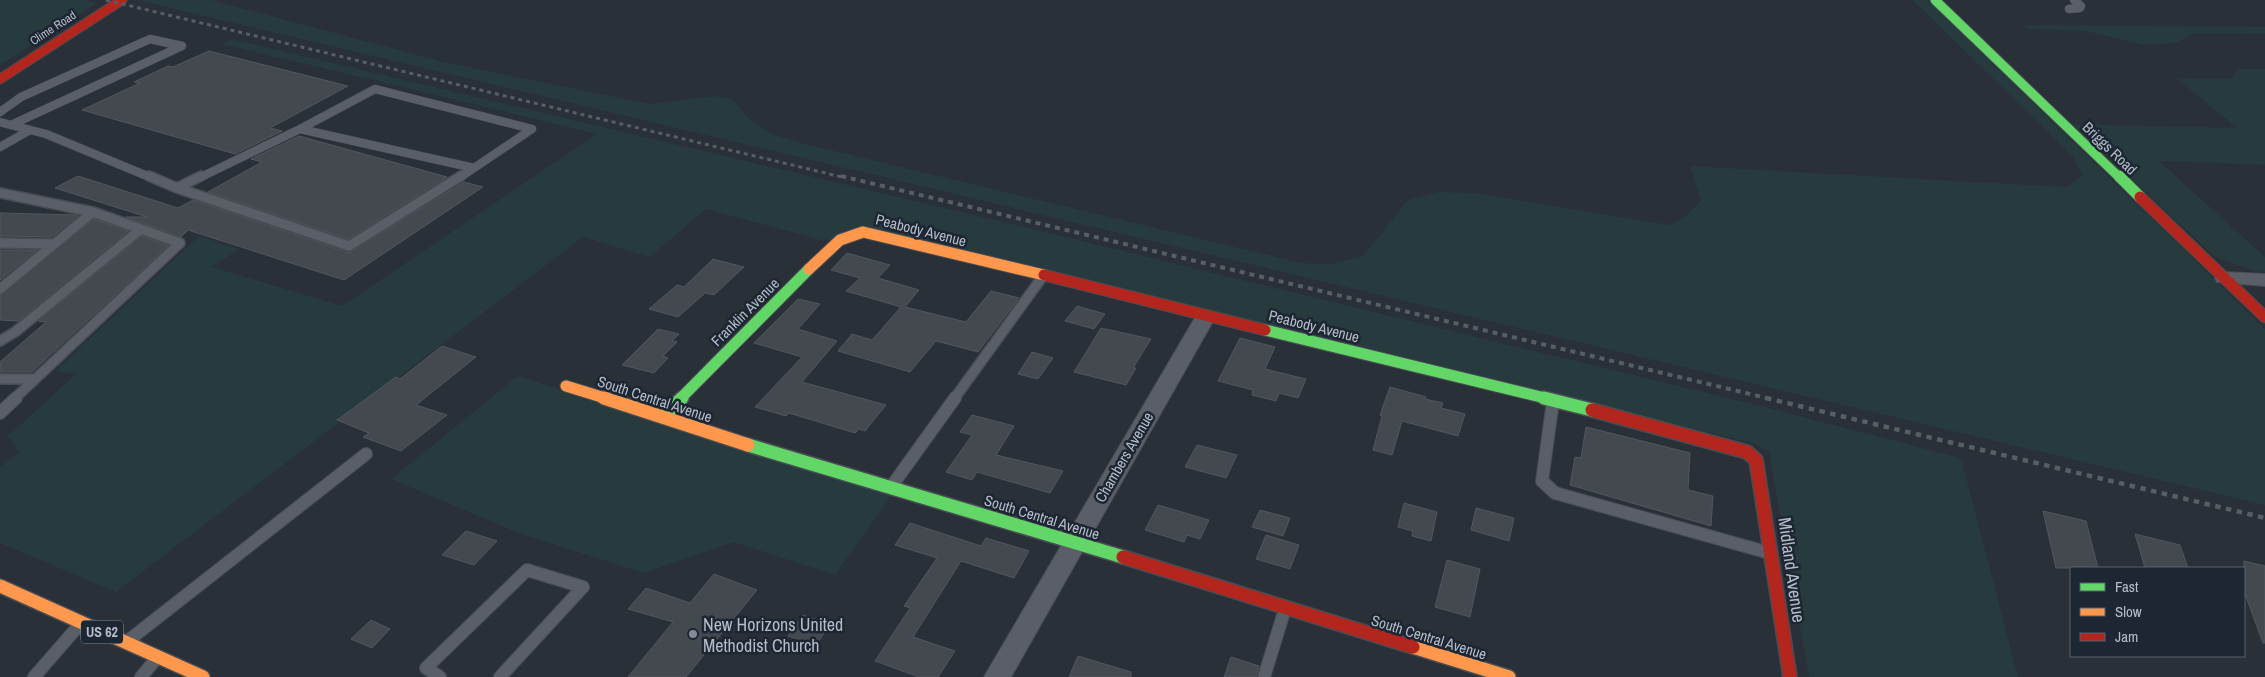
<svg xmlns="http://www.w3.org/2000/svg" width="2265" height="677" font-family="'Archivo Narrow',sans-serif">
<style>
.green{fill:#273a3e}
.building{fill:#444950;stroke:#52575f}
.lines{fill:none;stroke-linecap:round;stroke-linejoin:round}
.lane-far2-casing{stroke:#484c53;stroke-width:9}
.lane-far1-casing{stroke:#484c53;stroke-width:12}
.lane-casing{stroke:#484c53;stroke-width:14}
.street-casing{stroke:#484c53;stroke-width:2}
.fast-far2-casing{stroke:#484c53;stroke-width:11}
.fast-far1-casing{stroke:#484c53;stroke-width:13}
.fast-casing{stroke:#484c53;stroke-width:16}
.slow-far1-casing{stroke:#484c53;stroke-width:13}
.slow-casing{stroke:#484c53;stroke-width:16}
.jam-far2-casing{stroke:#484c53;stroke-width:11}
.jam-far1-casing{stroke:#484c53;stroke-width:13}
.jam-casing{stroke:#484c53;stroke-width:16}
.lane-far2{stroke:#5a5e66;stroke-width:8}
.lane-far1{stroke:#5a5e66;stroke-width:9}
.lane{stroke:#5a5e66;stroke-width:12}
.street{fill:#5a5e66;fill-rule:evenodd}
.fast-far2{stroke:#63d668;stroke-width:9}
.fast-far1{stroke:#63d668;stroke-width:11}
.fast{stroke:#63d668;stroke-width:13}
.slow-far1{stroke:#ff974d;stroke-width:11}
.slow{stroke:#ff974d;stroke-width:13}
.jam-far2{stroke:#b3261e;stroke-width:9}
.jam-far1{stroke:#b3261e;stroke-width:11}
.jam{stroke:#b3261e;stroke-width:13}
.rail-far2{stroke:#595d64;stroke-width:3;stroke-dasharray:4 4;stroke-linecap:butt}
.rail-far1{stroke:#595d64;stroke-width:4;stroke-dasharray:5 5;stroke-linecap:butt}
.rail{stroke:#595d64;stroke-width:4.5;stroke-dasharray:5.5 5.5;stroke-linecap:butt}
.poi-dot{fill:#848b96;stroke:#1d2633;stroke-width:2}
.labels{text-anchor:middle;dominant-baseline:central;stroke-width:5;stroke-linejoin:round;paint-order:stroke}
.far-street-label{font-size:12px;fill:#b4bcc9;stroke:#1d2633}
.shield{fill:#1d2633;stroke:#878f9c;stroke-width:1}
.shield-label{font-size:14px;font-weight:bold;fill:#b4bcc9}
.street-label{font-size:15px;fill:#b4bcc9;stroke:#1d2633}
.near-street-label{font-size:18px;fill:#b4bcc9;stroke:#1d2633}
.near-poi-label{font-size:18px;fill:#b4bcc9;stroke:#1d2633;text-anchor:start}
</style>
<rect width="100%" height="100%" fill="#2a3038"/>
<path class="green" d="M 0,0 L 85,0 L 97,3 L 0,65 Z
M 142,0 L 211,0 L 444,62 L 649,104 L 713,96 L 732,99 L 747,117 L 772,134 L 801,143 L 1301,263 L 1331,264 L 1363,256 L 1408,200 L 1438,192 L 1475,193 L 1670,225 L 1685,217 L 1701,201 L 1690,166 L 2067,187 L 2082,175 L 2074,158 L 1913,0 L 1927,0 L 2265,329 L 2265,505 L 141,1 Z
M 2023,25 L 2265,27 L 2265,34 L 2195,33 L 2176,43 L 2144,45 L 2085,31 L 2030,29 Z
M 232,39 L 1041,231 L 1761,406 L 1961,458 L 2018,677 L 1809,677 L 1769,452 L 1756,444 L 882,230 L 825,241 L 706,209 L 650,257 L 583,237 L 116,592 L 0,543 L 0,467 L 20,452 L 8,436 L 76,374 L 55,371 L 199,236 L 239,249 L 212,267 L 342,306 L 597,134 L 222,44 Z
M 2239,69 L 2265,69 L 2265,165 L 2159,161 L 2265,257 L 2265,272 L 2254,271 L 2215,257 L 2073,124 L 2237,128 L 2176,78 L 2230,79 Z
M 518,376 L 892,495 L 835,575 L 734,542 L 644,573 L 521,534 L 391,479 Z"/>
<path class="building" d="M 209,51 L 348,86 L 270,128 L 282,131 L 235,154 L 82,110 L 140,83 L 134,82 L 168,66 L 173,67 Z
M 299,136 L 447,177 L 348,239 L 208,192 L 262,162 L 251,159 Z
M 78,176 L 178,208 L 193,200 L 349,253 L 464,182 L 483,187 L 344,280 L 188,230 L 181,237 L 126,217 L 147,217 L 55,188 Z
M 0,213 L 77,215 L 78,216 L 52,237 L 0,236 Z
M 94,219 L 128,231 L 18,321 L 0,320 L 0,295 Z
M 142,236 L 168,246 L 32,372 L 0,372 L 0,362 L 46,322 L 38,321 Z
M 0,250 L 37,250 L 0,280 Z
M 847,253 L 890,265 L 878,278 L 919,290 L 905,307 L 966,322 L 991,291 L 1019,298 L 978,352 L 936,341 L 910,372 L 838,351 L 852,334 L 872,340 L 901,307 L 846,291 L 860,278 L 831,270 Z
M 713,259 L 744,267 L 714,295 L 705,293 L 678,317 L 649,309 L 677,285 L 684,287 Z
M 798,299 L 820,304 L 798,329 L 837,341 L 802,382 L 886,405 L 865,431 L 859,429 L 855,433 L 789,413 L 786,416 L 755,407 L 802,357 L 754,343 Z
M 1077,306 L 1105,314 L 1094,329 L 1065,321 Z
M 1101,328 L 1151,339 L 1133,368 L 1136,368 L 1126,385 L 1074,372 Z
M 658,329 L 679,334 L 672,341 L 677,342 L 663,356 L 668,358 L 654,373 L 622,365 Z
M 1240,338 L 1275,347 L 1265,369 L 1306,379 L 1298,398 L 1279,393 L 1276,401 L 1252,395 L 1253,390 L 1218,381 Z
M 442,346 L 476,357 L 416,405 L 447,415 L 401,451 L 363,437 L 369,433 L 337,420 L 396,377 L 400,379 Z
M 1032,352 L 1053,358 L 1038,379 L 1018,374 Z
M 1390,387 L 1426,397 L 1425,399 L 1443,403 L 1441,408 L 1465,414 L 1458,436 L 1402,421 L 1392,455 L 1373,450 L 1382,416 L 1380,415 Z
M 972,415 L 1014,426 L 996,455 L 1063,471 L 1050,493 L 977,472 L 972,480 L 946,472 L 972,435 L 960,432 Z
M 1586,427 L 1690,453 L 1688,490 L 1713,496 L 1711,526 L 1570,485 L 1575,457 L 1581,458 Z
M 1197,445 L 1237,455 L 1226,478 L 1185,467 Z
M 1404,503 L 1437,512 L 1431,541 L 1412,536 L 1413,531 L 1398,527 Z
M 1158,505 L 1209,520 L 1200,539 L 1187,535 L 1184,542 L 1145,530 Z
M 1476,508 L 1514,518 L 1509,541 L 1471,530 Z
M 1260,510 L 1290,518 L 1283,536 L 1252,527 Z
M 2043,511 L 2086,521 L 2098,568 L 2056,568 Z
M 910,523 L 981,546 L 986,538 L 1029,551 L 1014,578 L 961,561 L 913,637 L 955,651 L 938,677 L 919,677 L 875,661 L 910,608 L 904,606 L 937,558 L 895,545 Z
M 466,531 L 497,541 L 474,565 L 442,555 Z
M 2135,534 L 2180,545 L 2188,568 L 2145,568 Z
M 1266,535 L 1299,545 L 1290,569 L 1256,559 Z
M 1447,560 L 1480,569 L 1470,617 L 1435,607 Z
M 2244,561 L 2265,566 L 2265,643 L 2263,643 L 2244,591 Z
M 714,574 L 757,590 L 686,677 L 628,677 L 673,622 L 628,609 L 646,588 L 690,603 Z
M 803,615 L 830,624 L 816,645 L 788,636 Z
M 371,620 L 390,629 L 372,648 L 351,639 Z
M 1078,656 L 1131,672 L 1131,677 L 1069,677 Z
M 1231,657 L 1259,666 L 1256,677 L 1224,677 Z"/>
<g class="lines">
<g class="lane-far2-casing">
<path id="lane-far2" d="M 2069,9 L 2080,8 L 2081,6 L 2074,0
M 375,89 L 532,129 L 474,168 L 300,129 Z
M 0,112 L 21,97 L 150,39 L 182,46 L 11,125
M 0,122 L 46,134 L 152,178
M 0,147 L 30,130
M 199,178 L 300,129
M 459,178 L 474,168"/>
</g>
<g class="lane-far1-casing">
<path id="lane-far1" d="M 149,176 L 177,188 L 349,246 L 461,176
M 177,188 L 201,176
M 0,193 L 93,212 L 180,243 L 14,399
M 0,243 L 54,244
M 0,289 L 93,212
M 0,341 L 15,332 L 141,229
M 0,379 L 34,379
M 954,399 L 1043,276"/>
</g>
<g class="lane-casing">
<path id="lane" d="M 1553,401 L 1542,481 L 1555,493 L 1766,552
M 0,413 L 16,398
M 891,487 L 955,398
M 129,640 L 366,454
M 34,677 L 81,623
M 141,677 L 156,659
M 440,677 L 426,668 L 527,570 L 583,587 L 500,677
M 1264,677 L 1285,609"/>
</g>
<g class="street-casing">
<path id="street" d="M 2224,272 L 2265,274 L 2265,286 L 2217,282 L 2215,278 L 2217,274 Z
M 1206,310 L 1213,312 L 1216,316 L 1011,677 L 984,677 L 1196,316 L 1199,312 Z"/>
</g>
<g class="fast-far2-casing">
<path id="fast-far2" d="M 1935,0 L 2120,178"/>
</g>
<g class="fast-far1-casing">
<path id="fast-far1" d="M 2119,176 L 2140,197
M 1265,330 L 1549,399
M 680,399 L 809,269"/>
</g>
<g class="fast-casing">
<path id="fast" d="M 1544,398 L 1592,410
M 663,417 L 682,398
M 748,445 L 1123,557"/>
</g>
<g class="slow-far1-casing">
<path id="slow-far1" d="M 809,269 L 840,240 L 863,232 L 1044,275
M 566,386 L 608,399"/>
</g>
<g class="slow-casing">
<path id="slow" d="M 604,398 L 748,445
M 0,586 L 203,677
M 1413,647 L 1509,677"/>
</g>
<g class="jam-far2-casing">
<path id="jam-far2" d="M 0,79 L 122,0"/>
</g>
<g class="jam-far1-casing">
<path id="jam-far1" d="M 2140,197 L 2265,317
M 1044,275 L 1265,330"/>
</g>
<g class="jam-casing">
<path id="jam" d="M 1592,410 L 1747,452 L 1756,460 L 1790,677
M 1123,557 L 1413,647"/>
</g>
<use href="#lane-far2" class="lane-far2"/>
<use href="#lane-far1" class="lane-far1"/>
<use href="#lane" class="lane"/>
<use href="#street" class="street"/>
<use href="#fast-far2" class="fast-far2"/>
<use href="#fast-far1" class="fast-far1"/>
<use href="#fast" class="fast"/>
<use href="#slow-far1" class="slow-far1"/>
<use href="#slow" class="slow"/>
<use href="#jam-far2" class="jam-far2"/>
<use href="#jam-far1" class="jam-far1"/>
<use href="#jam" class="jam"/>
<path class="rail-far2" d="M 106,0 L 846,178"/>
<path class="rail-far1" d="M 841,176 L 1771,399"/>
<path class="rail" d="M 1766,398 L 2265,518"/>
</g>
<circle class="poi-dot" cx="693" cy="634" r="5"/>
<g class="labels">
<g class="far-street-label">
<text transform="translate(53 28) rotate(-33)">Clime Road</text>
</g>
<rect class="shield" x="81" y="620.5" width="42" height="23" rx="4"/>
<g class="shield-label">
<text x="102" y="632">US 62</text>
</g>
<g class="street-label">
<text transform="translate(2110 148) rotate(44)">Briggs Road</text>
<text transform="translate(921 230) rotate(14)">Peabody Avenue</text>
<text transform="translate(745 312) rotate(-45)">Franklin Avenue</text>
<text transform="translate(1314 326) rotate(14)">Peabody Avenue</text>
<text transform="translate(655 399) rotate(18)">South Central Avenue</text>
<text transform="translate(1124 457) rotate(-60)">Chambers Avenue</text>
<text transform="translate(1042 517) rotate(17)">South Central Avenue</text>
<text transform="translate(1429 637) rotate(17)">South Central Avenue</text>
</g>
<g class="near-street-label">
<text transform="translate(1792 570) rotate(82)">Midland Avenue</text>
</g>
<g class="near-poi-label">
<text x="703" y="624">New Horizons United<tspan x="703" dy="21">Methodist Church</tspan></text>
</g>
</g>
<rect x="2070" y="567" width="175" height="90" fill="#1d2633" stroke="#59626f"/>
<rect x="2080" y="583" width="25" height="8" fill="#63d668" stroke="#59626f"/>
<text x="2115" y="592" font-size="15" fill="#b4bcc9">Fast</text>
<rect x="2080" y="608" width="25" height="8" fill="#ff974d" stroke="#59626f"/>
<text x="2115" y="617" font-size="15" fill="#b4bcc9">Slow</text>
<rect x="2080" y="633" width="25" height="8" fill="#b3261e" stroke="#59626f"/>
<text x="2115" y="642" font-size="15" fill="#b4bcc9">Jam</text>
</svg>
